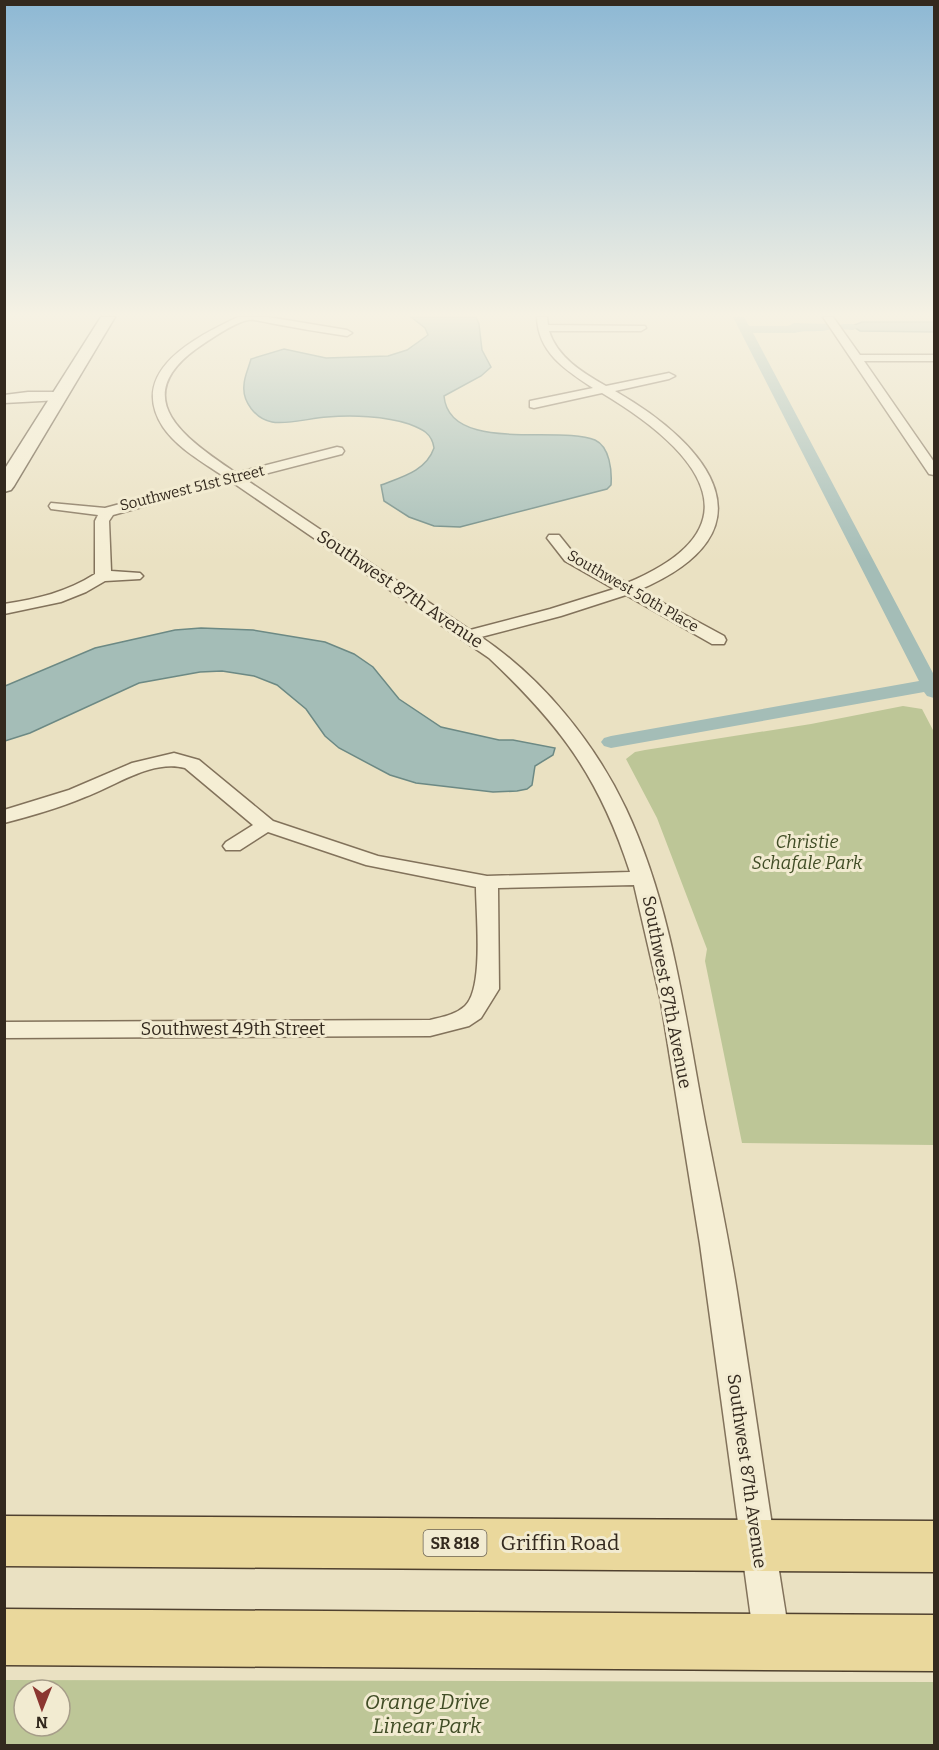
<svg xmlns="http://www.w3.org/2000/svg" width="939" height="1750" font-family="Bitter,serif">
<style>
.green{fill:#bdc697;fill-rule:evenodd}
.water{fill:#a4bdb7;stroke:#6c8984;stroke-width:1.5}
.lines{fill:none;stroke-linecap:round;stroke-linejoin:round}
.canal{fill:#a4bdb7;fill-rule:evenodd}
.minor-casing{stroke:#82725b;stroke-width:3}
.secondary-casing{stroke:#63543e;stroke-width:3}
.primary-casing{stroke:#50412f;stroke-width:3}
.minor{fill:#f5eed4;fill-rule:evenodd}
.secondary{fill:#f5eed4;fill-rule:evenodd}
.primary{fill:#ead89c;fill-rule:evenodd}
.labels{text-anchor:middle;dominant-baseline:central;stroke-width:6;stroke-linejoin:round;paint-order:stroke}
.far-street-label{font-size:15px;fill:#33291e;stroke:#f2ebd1}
.shield{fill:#f2ebd1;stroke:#6c6354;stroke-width:1.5}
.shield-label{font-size:16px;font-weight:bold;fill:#33291e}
.street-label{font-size:18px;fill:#33291e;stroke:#f2ebd1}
.park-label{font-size:18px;font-style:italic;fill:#414d26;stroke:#f2ebd1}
.near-street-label{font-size:21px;fill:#33291e;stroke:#f2ebd1}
.near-park-label{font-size:21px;font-style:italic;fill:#414d26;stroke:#f2ebd1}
</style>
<rect width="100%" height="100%" fill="#eae1c2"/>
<path class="green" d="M 903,706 L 922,709 L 934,732 L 934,1145 L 742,1143 L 705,961 L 707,949 L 657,818 L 626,759 L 635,752 L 645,750 L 811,724 Z
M 5,1680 L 934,1682 L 934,1745 L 5,1745 ZM 24,1690 L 60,1690 L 60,1726 L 24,1726 Z"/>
<path class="water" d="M 411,317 L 476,317 L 479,324 L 482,350 L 491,367 L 481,376 L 444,396 C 449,454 559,425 595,440 C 610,447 612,471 611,485 L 607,489 L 460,527 L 434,526 L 409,517 L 384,501 L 381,485 C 402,477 426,471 434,448 C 432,433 422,429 409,424 C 385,416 352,415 327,417 C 311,418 286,425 272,422 C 256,419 242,402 244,385 C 244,377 249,367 251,359 L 284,349 L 326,358 L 388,356 L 407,350 L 428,335 L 425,328 Z
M 862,322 L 934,322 L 934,332 L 860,331 L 852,326 Z
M 201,628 L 253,630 L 325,642 L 354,654 L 373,667 L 399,699 L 441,727 L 499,740 L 513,740 L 555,748 L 553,755 L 535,766 L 532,785 L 527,789 L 517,791 L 493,792 L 416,783 L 390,775 L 339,748 L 325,736 L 306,709 L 277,685 L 254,676 L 222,671 L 200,672 L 139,683 L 30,733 L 5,741 L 5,686 L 95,648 L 175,630 Z"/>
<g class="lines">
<path class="canal" d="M 733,317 L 744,317 L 749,326 L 788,326 L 794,323 L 829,324 L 835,327 C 825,334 807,329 795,333 L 753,333 L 934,675 L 934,698 L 927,696 L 924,692 L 611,748 L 604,746 L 601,742 L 604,738 L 611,736 L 919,681 Z
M 843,324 L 853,324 L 859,327 L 853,330 L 839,329 L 839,325 Z"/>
<g class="minor-casing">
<path id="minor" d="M 238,317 L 268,317 L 347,330 L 352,333 L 347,336 C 321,332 296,328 270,323 C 264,322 254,319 248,320 C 233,323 209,340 196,349 C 126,400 189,441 236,473 L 337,447 L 342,448 L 344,451 L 342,454 L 245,479 L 470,630 L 550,609 L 614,589 L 565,561 L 547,538 L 549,535 L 559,535 L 575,555 L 627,583 C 766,525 694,448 602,393 L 534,408 L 530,407 L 530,401 L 593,388 C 564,369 538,352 537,317 L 547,317 L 548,325 L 645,326 L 646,328 L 641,331 L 549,331 C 557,357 583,373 606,386 L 669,373 L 675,376 L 669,379 L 615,391 C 711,446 777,531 639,590 L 724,636 L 726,640 L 724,644 L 712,644 L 626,595 L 561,616 L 481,637 C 542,678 595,743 626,809 C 672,907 685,1016 705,1122 C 716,1179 728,1235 737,1292 C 755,1408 771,1524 790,1640 L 785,1653 L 772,1658 L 759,1653 L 754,1640 L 700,1244 L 661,1002 L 634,885 L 498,888 L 499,989 L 481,1018 L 469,1026 L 430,1036 L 4,1038 L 4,1022 L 430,1020 C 442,1017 455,1015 465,1006 C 484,989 476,914 476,887 L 366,865 L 268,832 L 240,850 L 226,850 L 223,846 L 226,842 L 253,825 L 185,768 C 152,759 115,786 85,797 C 59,808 31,816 4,823 L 4,810 L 69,790 L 132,763 L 174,753 L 199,760 L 273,821 L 378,856 L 487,876 L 630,872 C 599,777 561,726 489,658 L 232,482 L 113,515 L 109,521 L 111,571 L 140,573 L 143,576 L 140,579 L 105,581 L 86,592 L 61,602 L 4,614 L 4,604 C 37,599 67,592 95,574 L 95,521 L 98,515 L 51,509 L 49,506 L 51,503 L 105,508 L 223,476 C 203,462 177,448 163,427 C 127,371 196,337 238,317 Z
M 823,317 L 833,317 L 860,355 L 934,355 L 934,361 L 864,361 L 934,462 L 934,475 L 929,474 Z
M 28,392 L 60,392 L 66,396 L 60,400 L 4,403 L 4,395 Z"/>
</g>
<g class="secondary-casing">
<path id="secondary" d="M 101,317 L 115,317 L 14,486 L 11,490 L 4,492 L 4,470 Z"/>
</g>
<g class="primary-casing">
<path id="primary" d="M 4,1516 L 934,1521 L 934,1572 L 4,1566 Z
M 4,1609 L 934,1615 L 934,1671 L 4,1665 Z"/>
</g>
<use href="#minor" class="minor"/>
<use href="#secondary" class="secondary"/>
<use href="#primary" class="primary"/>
</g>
<linearGradient id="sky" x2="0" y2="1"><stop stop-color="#8db8d4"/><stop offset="0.56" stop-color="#f6f2e4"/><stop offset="1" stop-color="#f6f2e4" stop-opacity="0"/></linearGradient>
<rect width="939" height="562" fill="url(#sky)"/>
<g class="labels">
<g class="far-street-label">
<text transform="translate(192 488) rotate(-14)">Southwest 51st Street</text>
<text transform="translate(633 591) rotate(30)">Southwest 50th Place</text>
</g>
<rect class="shield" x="423.5" y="1530" width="63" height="26" rx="4.5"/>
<g class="shield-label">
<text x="455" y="1543">SR 818</text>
</g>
<g class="street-label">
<text transform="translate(400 589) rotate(34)">Southwest 87th Avenue</text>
<text transform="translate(667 992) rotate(79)">Southwest 87th Avenue</text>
<text x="233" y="1029">Southwest 49th Street</text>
<text transform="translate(747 1471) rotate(82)">Southwest 87th Avenue</text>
</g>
<g class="park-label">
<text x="807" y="842">Christie<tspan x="807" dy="21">Schafale Park</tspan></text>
</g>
<g class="near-street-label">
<text x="560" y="1543">Griffin Road</text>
</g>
<g class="near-park-label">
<text x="427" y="1702">Orange Drive<tspan x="427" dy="24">Linear Park</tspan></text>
</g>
</g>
<rect width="939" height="1750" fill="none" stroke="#33291e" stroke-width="12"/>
<g transform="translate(42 1708) rotate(181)"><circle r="28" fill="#f2ebd1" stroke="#a69d89" stroke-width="1.5"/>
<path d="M0-4.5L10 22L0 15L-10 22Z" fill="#8b3630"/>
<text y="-9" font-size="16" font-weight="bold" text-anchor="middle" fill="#33291e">N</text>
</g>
</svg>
